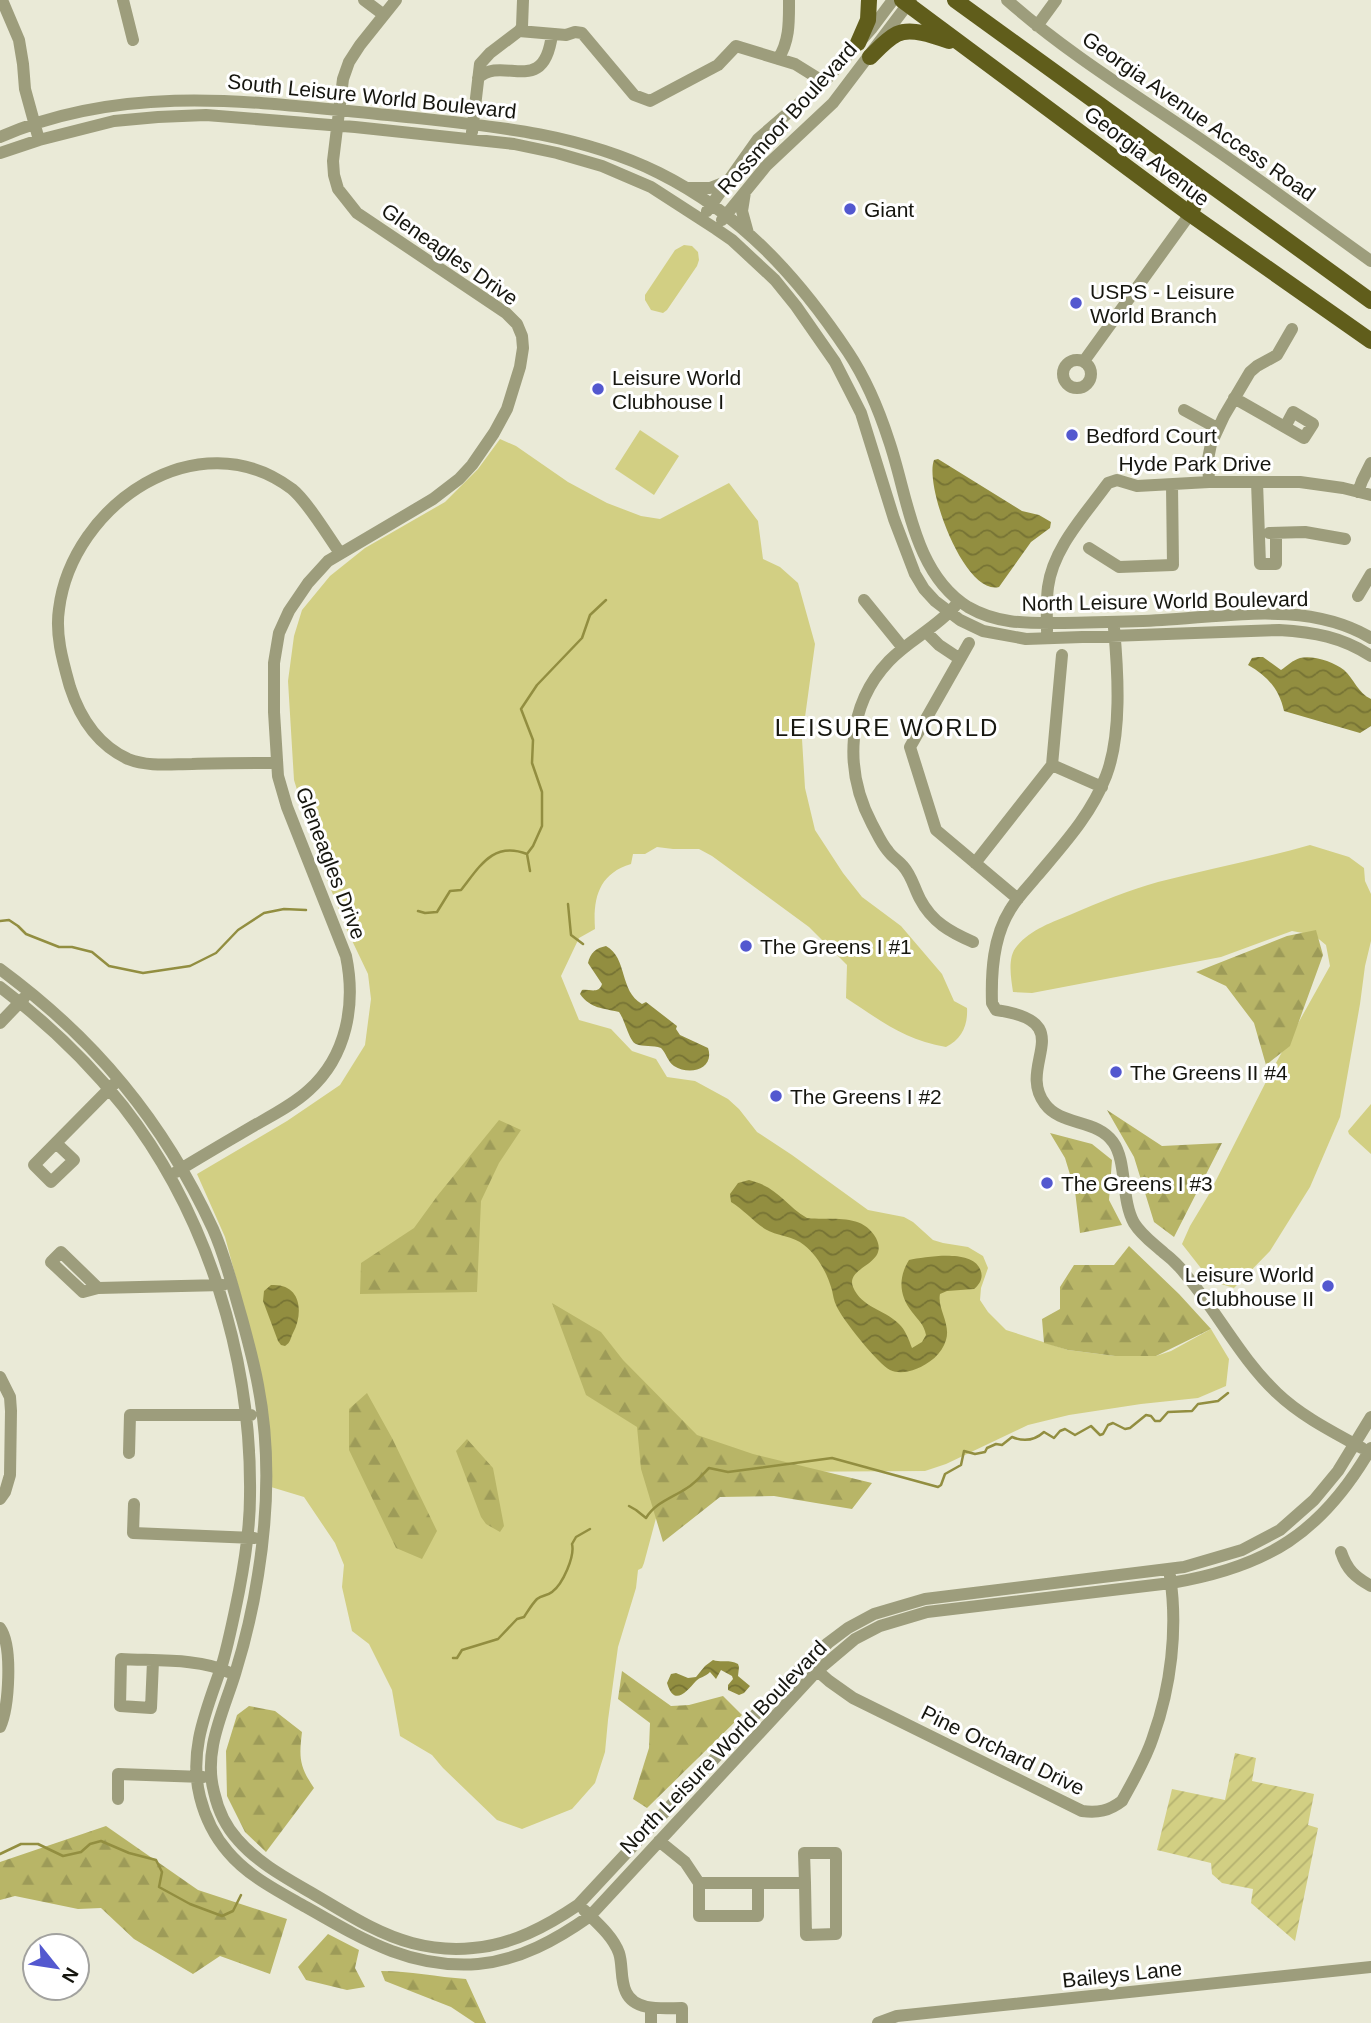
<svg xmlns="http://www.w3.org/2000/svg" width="1371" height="2023" font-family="Helvetica,sans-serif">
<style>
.green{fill:#d2cf83}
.forest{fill:url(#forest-firs)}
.garden{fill:url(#garden-furrows)}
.water{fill:url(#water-waves)}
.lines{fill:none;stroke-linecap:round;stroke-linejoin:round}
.stream{stroke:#928e40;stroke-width:2.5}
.minor{stroke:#9d9d7c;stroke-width:12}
.major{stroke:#605d1b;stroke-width:16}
.poi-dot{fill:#5358cf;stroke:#fff;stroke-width:2.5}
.labels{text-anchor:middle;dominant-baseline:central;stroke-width:6;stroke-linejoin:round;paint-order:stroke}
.street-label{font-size:21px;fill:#16160f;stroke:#fff}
.poi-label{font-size:21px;fill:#16160f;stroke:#fff;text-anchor:start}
.quarter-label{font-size:24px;letter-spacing:2px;fill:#16160f;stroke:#fff}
</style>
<defs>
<pattern id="forest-firs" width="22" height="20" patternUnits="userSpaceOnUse" patternTransform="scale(1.75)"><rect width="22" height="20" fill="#b8b567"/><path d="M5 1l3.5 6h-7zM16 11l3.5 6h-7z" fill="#9d9b58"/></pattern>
<pattern id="garden-furrows" width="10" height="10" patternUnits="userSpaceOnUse" patternTransform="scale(1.75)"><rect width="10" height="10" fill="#d2cf83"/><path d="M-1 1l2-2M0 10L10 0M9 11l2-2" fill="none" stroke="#b4b170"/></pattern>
<pattern id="water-waves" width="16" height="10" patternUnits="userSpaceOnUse" patternTransform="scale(1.75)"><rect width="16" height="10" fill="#928e40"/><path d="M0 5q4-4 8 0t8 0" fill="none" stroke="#767334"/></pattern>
</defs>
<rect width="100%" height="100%" fill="#eaead7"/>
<path class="green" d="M 684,245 L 692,246 L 698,252 L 699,260 L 697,266 L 667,310 L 663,313 L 651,310 L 645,300 L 645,295 L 675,250 Z
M 640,430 L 679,456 L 654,495 L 615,469 Z
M 500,439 L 516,446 L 568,482 L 607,503 L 641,516 L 660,519 L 729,483 L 758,521 L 763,559 L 780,567 L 798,583 L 815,644 L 802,739 L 805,788 L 815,830 L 843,873 L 862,897 L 901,926 L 942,974 L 954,1001 L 967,1008 C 968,1025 962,1039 946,1047 C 904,1040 880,1020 846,998 L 847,965 L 809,927 L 712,856 L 699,849 L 673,849 L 657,847 L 645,854 L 633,854 L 631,864 C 598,874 593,899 595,929 L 579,938 L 561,976 L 579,1020 L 611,1029 L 632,1051 L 656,1059 L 667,1077 L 695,1081 L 728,1099 L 739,1109 L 757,1132 L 792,1155 L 868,1210 L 904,1217 L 913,1222 L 933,1240 L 943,1243 L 968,1247 L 983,1256 L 988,1268 L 981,1288 L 980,1300 L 988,1312 L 1006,1330 L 1068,1350 L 1115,1356 L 1156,1356 L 1171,1351 L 1211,1329 L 1229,1359 L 1226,1386 L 1198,1398 L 1141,1404 L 1069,1415 L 1028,1425 L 946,1464 L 925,1471 L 751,1472 L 659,1507 L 644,1563 L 642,1568 L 638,1570 L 636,1588 L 618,1647 L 608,1720 L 605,1752 L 595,1783 L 572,1809 L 522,1829 L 497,1820 L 443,1768 L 432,1755 L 400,1736 L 392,1690 L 369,1644 L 352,1631 L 342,1587 L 344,1565 L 335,1543 L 304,1497 L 271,1487 L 243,1304 L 225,1237 L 197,1174 L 287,1121 L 340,1085 L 365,1045 L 371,999 L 368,974 L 346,928 L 316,851 L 294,780 L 288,681 L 294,636 L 302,610 L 330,576 L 365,548 L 445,502 L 478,469 Z
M 1310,845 L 1349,857 L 1364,868 L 1365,881 L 1371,894 L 1371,941 L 1365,966 L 1360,1004 L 1340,1117 L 1310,1187 L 1270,1251 L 1234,1288 L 1211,1281 L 1182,1244 L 1190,1226 L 1208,1196 L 1272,1070 L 1330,966 L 1326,945 L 1314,935 L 1292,931 L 1221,957 L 1032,993 L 1013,992 C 1011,978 1007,957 1017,946 C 1031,929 1053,922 1072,914 C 1100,902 1129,890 1158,882 C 1209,869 1260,859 1310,845 Z
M 1371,1104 L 1371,1154 L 1349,1134 L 1348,1131 Z"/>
<path class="forest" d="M 1316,930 L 1323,955 L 1290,1046 L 1266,1065 L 1254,1023 L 1226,986 L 1196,972 L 1287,936 Z
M 1107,1110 L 1162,1146 L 1222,1143 L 1174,1237 L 1154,1222 L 1134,1157 Z
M 499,1120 L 521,1130 L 499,1163 L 481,1201 L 477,1292 L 360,1294 L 361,1263 L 414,1228 L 438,1195 Z
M 1050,1133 L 1092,1144 L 1112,1160 L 1109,1200 L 1122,1225 L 1080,1233 L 1075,1191 L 1065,1158 Z
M 1129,1246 L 1179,1294 L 1211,1329 L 1156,1356 L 1115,1356 L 1068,1350 L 1044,1343 L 1042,1319 L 1060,1309 L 1060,1287 L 1074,1265 L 1114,1265 Z
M 552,1303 L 601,1332 L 623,1360 L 697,1435 L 753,1454 L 872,1483 L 852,1509 L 774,1496 L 720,1497 L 663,1542 L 641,1469 L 637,1427 L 586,1395 Z
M 367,1393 L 392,1438 L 437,1531 L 422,1559 L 396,1548 L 349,1450 L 349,1409 Z
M 467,1439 L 493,1468 L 504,1526 L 500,1532 L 486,1524 L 481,1517 L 456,1451 Z
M 622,1671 L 671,1706 L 689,1705 L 723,1696 L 742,1715 L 647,1808 L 633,1799 L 649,1748 L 650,1723 L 618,1699 Z
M 249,1706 L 275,1711 L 302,1732 C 299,1757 299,1766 314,1788 L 266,1852 L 245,1832 L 227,1796 L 226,1751 L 237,1715 Z
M 106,1826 L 198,1890 L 287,1919 L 270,1974 L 220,1956 L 193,1974 L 134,1939 L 101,1908 L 78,1909 L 15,1896 L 0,1900 L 0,1862 Z
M 328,1934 L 359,1950 L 355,1968 L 365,1987 L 347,1990 L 306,1980 L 298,1967 Z
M 381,1971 C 410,1971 437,1977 466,1979 L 486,2023 L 475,2023 L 451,2007 L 385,1981 Z"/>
<path class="garden" d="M 1235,1753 L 1256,1758 L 1252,1781 L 1314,1794 L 1308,1825 L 1318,1828 L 1295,1941 L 1251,1903 L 1253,1889 L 1222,1883 L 1212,1874 L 1211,1863 L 1157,1850 L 1172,1789 L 1225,1800 Z"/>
<path class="water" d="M 938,459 L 1022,511 L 1039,515 L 1051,522 L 1050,528 L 1031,542 L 999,587 C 964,596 924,485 934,460 Z
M 1258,657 L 1263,657 L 1281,670 C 1287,666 1293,660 1300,658 C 1313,655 1334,662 1344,670 C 1354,679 1358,693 1371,699 L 1371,726 L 1360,733 L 1284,711 C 1279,688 1267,676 1248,665 L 1252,658 Z
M 606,946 C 628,958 619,991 642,1004 L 646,1002 L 677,1026 L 676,1029 L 680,1035 L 708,1048 C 715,1069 690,1076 674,1066 C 668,1062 666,1053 661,1048 C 653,1045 643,1047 636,1044 C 629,1041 625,1020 619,1012 C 603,1008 591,1009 580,994 L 582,990 C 590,989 599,994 602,984 L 588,963 C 590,953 596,948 606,946 Z
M 749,1180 C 778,1187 784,1204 807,1218 C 830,1221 862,1212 876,1238 C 890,1265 845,1266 853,1287 C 862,1308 884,1309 899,1324 C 905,1329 909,1340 912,1348 L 922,1342 L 926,1335 C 924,1324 918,1320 912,1312 C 899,1295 898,1278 909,1260 C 926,1257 971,1249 980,1269 C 984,1277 980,1284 974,1289 L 947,1291 L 940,1294 C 937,1308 951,1324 946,1340 C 942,1354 929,1364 916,1369 C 909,1372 898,1374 890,1370 C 879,1365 841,1318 836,1305 C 834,1301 833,1295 832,1290 C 827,1273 818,1256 804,1245 C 794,1236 776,1236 765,1229 C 753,1221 744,1210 731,1202 L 730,1194 L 738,1183 Z
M 271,1285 C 301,1283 304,1312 293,1333 C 290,1339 291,1342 285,1346 L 281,1345 L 278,1341 L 263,1301 L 264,1291 Z
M 713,1660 C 722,1663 729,1659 738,1664 L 739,1667 L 738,1676 L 750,1686 L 744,1693 L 739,1695 L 728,1690 L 728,1685 L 733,1679 L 732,1676 L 721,1670 L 716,1679 L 710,1672 C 705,1677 700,1677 696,1681 C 686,1692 674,1707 667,1683 L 671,1674 L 676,1673 L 688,1678 L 696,1677 L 705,1666 Z"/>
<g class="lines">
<path class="stream" d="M 527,854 L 530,871
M 568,904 L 571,935 L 583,944
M 418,911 L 425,913 L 437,912 L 450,891 L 461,890 C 480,866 493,841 527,854 L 533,846 L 542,826 L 542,792 L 532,763 L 533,740 L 521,709 L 537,685 L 582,638 L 590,615 L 606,600
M 0,921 L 9,920 L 18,926 L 26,934 L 59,947 L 72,947 L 92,952 L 109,966 L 143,973 L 190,966 L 216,953 L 238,930 L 264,913 L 284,909 L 306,910
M 629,1506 L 636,1510 L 646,1518 C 656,1502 672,1498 687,1488 C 695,1483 702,1475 709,1468 L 728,1472 L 832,1458 L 938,1487 L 941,1485 L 945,1474 L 961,1465 L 964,1451 L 975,1454 L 985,1452 L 987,1448 L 996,1444 L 1002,1445 L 1012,1437 C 1024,1442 1034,1441 1044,1432 L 1054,1438 L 1060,1431 L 1065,1429 L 1075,1435 L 1091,1426 L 1100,1435 L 1103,1434 L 1108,1425 L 1113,1423 L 1125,1429 L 1130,1428 L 1146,1415 L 1151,1416 L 1155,1421 L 1160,1421 L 1168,1412 L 1192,1411 L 1198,1404 L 1218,1401 L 1228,1393
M 453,1658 L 457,1658 L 462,1650 L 498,1639 L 517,1619 L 524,1617 C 528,1611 532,1604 537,1599 C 542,1595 547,1596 552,1592 C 563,1584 575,1556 572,1544 L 576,1537 L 590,1529
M 0,1854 L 21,1844 L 38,1844 L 63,1856 L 81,1852 L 90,1844 L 101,1841 L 129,1853 L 156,1860 L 162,1872 L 159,1887 L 190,1904 L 222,1916 L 233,1911 L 241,1895"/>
<path class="minor" d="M 2,0 L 19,40 L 23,64 L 25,89 L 39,140
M 123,0 L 133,40
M 364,0 L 384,15
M 1007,0 C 1068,54 1139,97 1206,143 C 1262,181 1316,222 1371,261
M 1037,26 L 1056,0
M 519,31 L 566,35 L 575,32 L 582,33 L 634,95 L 650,101 L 718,65 L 736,46 L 795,64 L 824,82
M 778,59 C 790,41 789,20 789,0
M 478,78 C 503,54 544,99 552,34
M 472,132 L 480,64 L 490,53 L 519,31 L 522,27 L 523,0
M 0,137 C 126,82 256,102 388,115 C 481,125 574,131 659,173 C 741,214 798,277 848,352 C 866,379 879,410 889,441 C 908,496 913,573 968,607 C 999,625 1030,623 1064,623 C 1097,622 1129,622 1162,620 C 1231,616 1309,601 1371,638
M 0,153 L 39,140 L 114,121 L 158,117 L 206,115 L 355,127 L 514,144 L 557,153 L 602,166 L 651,187 L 716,229 L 732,240 L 775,280 L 796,306 L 835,362 L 861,413 L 894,519 L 915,574 L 924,589 L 935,601 L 960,620 L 983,631 L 1026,639 L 1279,630 C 1314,632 1342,637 1371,656
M 688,188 L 710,188 L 728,181
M 745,192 L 742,211 L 748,233
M 707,211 L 758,139 L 824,82 L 872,28 L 893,0
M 722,220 L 766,166 L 833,103 L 911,0
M1063 374a14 14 0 1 1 28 0a14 14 0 1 1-28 0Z
M 1084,361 L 1190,214
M 1234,398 L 1304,438 L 1313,424 L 1293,412 L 1285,427
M 1184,410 L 1217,428
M 1209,482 L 1208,459 L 1211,444 L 1224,416 L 1250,372 L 1257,366 L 1277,355 L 1292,329
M 1257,482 L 1260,564 L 1276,564 L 1276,533
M 1358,492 L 1362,481 L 1371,463
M 1269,533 L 1305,532 L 1345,539
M 1089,548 L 1119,567 L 1173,565 L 1172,485
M 1358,596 L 1371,574
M 864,600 L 903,648
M 955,606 C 936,628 909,640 889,661 C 846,706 844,771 872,824 C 877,833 881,843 888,851 C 892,857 899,861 903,866 C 912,876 914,888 920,899 C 932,922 950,932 973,942
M 1114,628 C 1118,672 1122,735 1106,776 C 1091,815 1063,845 1037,876 C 1028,887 1017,898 1010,910 C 993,937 991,972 992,1003 L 996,1010 C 1082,1022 1015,1065 1045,1104 C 1061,1126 1097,1119 1113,1142 C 1127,1161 1121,1200 1134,1223 C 1142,1236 1153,1243 1164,1253 C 1172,1259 1180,1267 1186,1275 C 1218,1313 1241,1359 1277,1393 C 1301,1416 1333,1432 1362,1448
M 1047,631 C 1047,617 1046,602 1048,587 C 1053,549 1083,517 1105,487 L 1108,483 L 1117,480 L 1137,486 L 1209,482 L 1300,482 L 1343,488 L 1371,495
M 926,632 L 939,645 L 960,659 L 910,747 L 936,830 L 1018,899
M 960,659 L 969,643
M 277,763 C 248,763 220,763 192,764 C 171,764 148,767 128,759 C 98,745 80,718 70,687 C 63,662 55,635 59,609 C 72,505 198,418 292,489 C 307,501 328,536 340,553
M 1052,765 L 1102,787
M 975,863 L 1052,765 L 1062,655
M 0,969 C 95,1039 163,1121 213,1229 C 226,1258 233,1289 242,1319 C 248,1341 254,1363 258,1385 C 270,1447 268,1513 258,1575 C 253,1608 245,1642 235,1674 C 223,1713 203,1751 214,1792 C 218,1810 226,1827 238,1840 C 259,1864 288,1879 315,1895 C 346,1913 377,1934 412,1943 C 431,1948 454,1950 473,1948 C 512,1945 547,1926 578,1905 L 785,1683 L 828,1643 L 848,1628 L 874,1614 L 925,1599 L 1184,1567 L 1242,1550 L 1280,1530 L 1314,1500 L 1338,1471 L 1371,1417
M 0,987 C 45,1021 88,1062 123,1106 C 208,1215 252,1359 250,1496 C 250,1528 245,1560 239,1591 C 234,1616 229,1641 222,1665 C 207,1709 188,1750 200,1797 C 205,1817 215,1837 228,1852 C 248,1876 278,1891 306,1907 C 362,1939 410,1969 478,1964 C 520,1960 556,1940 590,1916 L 817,1671 L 855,1639 L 880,1626 L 927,1612 L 1171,1583 C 1267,1567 1322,1533 1371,1448
M 0,1023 L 24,998
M 56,1143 L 74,1160 L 51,1182 L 34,1165 L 114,1084
M 176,1172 C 202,1156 228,1141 255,1125 C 273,1115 294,1104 309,1090 C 347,1056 356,1004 346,956 L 287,807 L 278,776 L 274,712 L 274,663 L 279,633 L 289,611 L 308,583 L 328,561 L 433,499 L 459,479 L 472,465 L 494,433 L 507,409 L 520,367 L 523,348 L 522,336 L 517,324 L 506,313 L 357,213 L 338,189 L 334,175 L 333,161 L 343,79 L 349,62 L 360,45 L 396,0
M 98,1288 L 83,1292 L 51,1262 L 61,1252 L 98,1288 L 223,1285
M 0,1377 L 10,1397 L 11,1411 L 10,1475 L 5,1492 L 0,1499
M 129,1453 L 130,1415 L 251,1415
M 134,1504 L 133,1533 L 254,1538
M 1341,1552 C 1347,1570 1355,1577 1371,1586
M 0,1628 C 13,1646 9,1707 0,1727
M 153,1661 L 151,1708 L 120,1706 L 121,1659 C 153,1661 200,1658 228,1672
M 813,1667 L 829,1681 L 853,1698 L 1082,1811 C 1098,1813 1109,1811 1122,1801 C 1133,1781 1146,1759 1153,1737 C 1171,1687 1178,1629 1170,1576
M 118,1799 L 118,1774 L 203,1777
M 659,1841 L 685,1862 L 699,1883 L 805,1883 L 806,1935 L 836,1934 L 836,1853 L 804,1853 L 805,1883
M 699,1883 L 699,1916 L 758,1916 L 758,1883
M 584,1910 C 596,1922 613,1936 619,1953 C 623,1965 620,1980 626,1992 C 635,2012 664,2008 682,2008 L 682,2023
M 651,2008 L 651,2023
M 878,2023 L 897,2016 L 1371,1967"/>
<path class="major" d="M 902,0 L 1190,214 L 1371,341
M 955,0 L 1371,301
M 858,43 L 868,20 L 869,0
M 870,57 C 878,49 887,39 897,34 C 911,27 935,36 949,41
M 1177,171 C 1194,184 1202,194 1190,214"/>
</g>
<g class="poi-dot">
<circle cx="850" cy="209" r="7"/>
<circle cx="1076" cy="303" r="7"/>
<circle cx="598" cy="389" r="7"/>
<circle cx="1072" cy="435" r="7"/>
<circle cx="746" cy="946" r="7"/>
<circle cx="1116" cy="1072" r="7"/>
<circle cx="776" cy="1096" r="7"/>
<circle cx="1047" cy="1183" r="7"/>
<circle cx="1328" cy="1286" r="7"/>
</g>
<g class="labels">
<g class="street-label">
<text transform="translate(372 96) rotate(6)">South Leisure World Boulevard</text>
<text transform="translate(1199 116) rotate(35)">Georgia Avenue Access Road</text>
<text transform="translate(787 118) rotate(-48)">Rossmoor Boulevard</text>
<text transform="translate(1147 156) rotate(37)">Georgia Avenue</text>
<text transform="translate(450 254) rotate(35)">Gleneagles Drive</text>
<text x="1195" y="463">Hyde Park Drive</text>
<text transform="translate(1165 601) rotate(-1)">North Leisure World Boulevard</text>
<text transform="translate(331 863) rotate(69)">Gleneagles Drive</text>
<text transform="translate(723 1747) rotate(-46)">North Leisure World Boulevard</text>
<text transform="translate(1003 1750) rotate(26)">Pine Orchard Drive</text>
<text transform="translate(1122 1974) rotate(-6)">Baileys Lane</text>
</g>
<g class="poi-label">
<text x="864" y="209">Giant</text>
<text x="1090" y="291">USPS - Leisure<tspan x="1090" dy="24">World Branch</tspan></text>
<text x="612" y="377">Leisure World<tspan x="612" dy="24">Clubhouse I</tspan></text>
<text x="1086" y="435">Bedford Court</text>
<text x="760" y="946">The Greens I #1</text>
<text x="1130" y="1072">The Greens II #4</text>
<text x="790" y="1096">The Greens I #2</text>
<text x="1061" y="1183">The Greens I #3</text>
<text x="1314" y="1274" text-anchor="end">Leisure World<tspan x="1314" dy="24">Clubhouse II</tspan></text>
</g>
<g class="quarter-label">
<text x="887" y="727">LEISURE WORLD</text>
</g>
</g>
<g transform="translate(56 1967) rotate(120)"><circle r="33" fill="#ffffff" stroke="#a2a29f" stroke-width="2"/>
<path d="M0-5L12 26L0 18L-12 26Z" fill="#5358cf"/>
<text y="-10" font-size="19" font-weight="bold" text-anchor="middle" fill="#16160f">N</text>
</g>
</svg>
